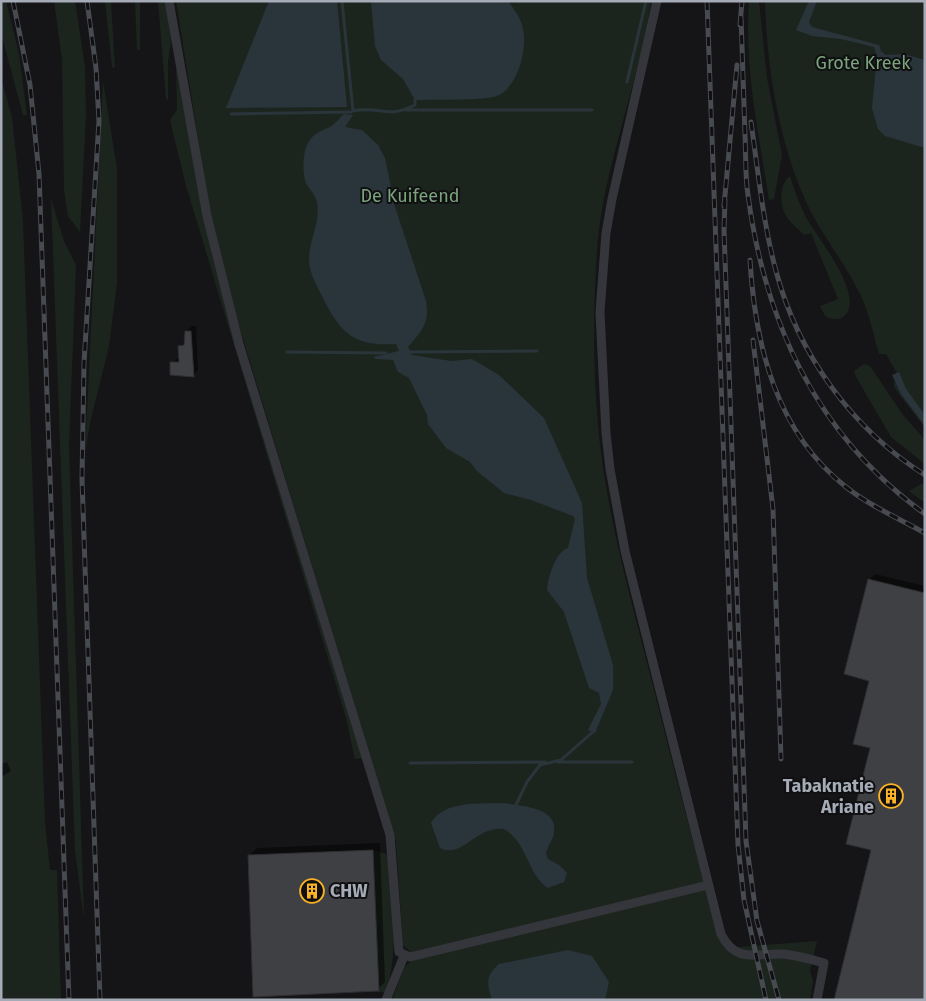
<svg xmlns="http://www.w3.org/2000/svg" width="926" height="1001" font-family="'Fira Sans',sans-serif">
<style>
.green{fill:#1c251d}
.water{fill:#2a343b}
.shadow{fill:#0007}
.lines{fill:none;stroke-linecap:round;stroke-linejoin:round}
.stream{stroke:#2a343b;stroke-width:3}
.building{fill:#3f4044;stroke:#2e2e33}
.minor{stroke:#35363c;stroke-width:9}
.rail-casing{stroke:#484a51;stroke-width:5}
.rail{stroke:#101012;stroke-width:3;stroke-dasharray:9;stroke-linecap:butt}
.labels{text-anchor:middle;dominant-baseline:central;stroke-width:4;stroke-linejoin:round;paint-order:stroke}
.park-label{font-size:18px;fill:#7ba47d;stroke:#101012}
.poi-label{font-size:18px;font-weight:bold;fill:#a6abb8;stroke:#101012;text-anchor:end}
</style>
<rect width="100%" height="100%" fill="#151517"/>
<path class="green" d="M 1,1 L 6,1 L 19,54 L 27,115 L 23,115 L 1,33 Z
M 54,1 L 75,1 L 85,67 L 86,115 L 80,232 L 68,216 L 64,190 L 62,59 Z
M 105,1 L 111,1 L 115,68 L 112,67 Z
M 135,1 L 140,1 L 140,50 L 137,50 Z
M 158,1 L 166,1 L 171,42 L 168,62 L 168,100 L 166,99 Z
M 176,1 L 651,1 C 639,85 603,166 597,251 C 593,309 593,368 598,425 C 606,516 633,606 655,694 C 676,777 697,860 721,942 L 725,948 L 817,941 L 810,971 L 813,981 L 810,1000 L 392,1000 L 404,968 L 412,960 L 412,953 L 403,945 L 396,842 L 226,283 L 212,225 Z
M 749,1 L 759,1 L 767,78 L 782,155 L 774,199 L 769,200 C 759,134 744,68 749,1 Z
M 765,1 L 925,1 L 925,428 L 894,387 L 894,382 L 899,377 L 886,354 L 879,354 C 873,334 869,311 859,292 C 843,259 818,231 804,197 C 778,137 767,67 765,1 Z
M 176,67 L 212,256 L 231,326 L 363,758 L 355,759 L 346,718 L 185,182 L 170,120 L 177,110 Z
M 1,78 L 12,117 L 23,221 L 45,822 L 50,870 L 57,870 L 61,1000 L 1,1000 Z
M 103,81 L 117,169 L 117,283 L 109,346 L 91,418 L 85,453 Z
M 790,176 C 794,190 800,206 807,219 C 817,237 868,299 843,317 C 836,321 831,319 825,316 L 820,306 L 838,299 L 811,233 L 804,235 C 798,229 789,222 785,214 C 779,204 780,183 790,176 Z
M 51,199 L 64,241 L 76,265 L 69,446 L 84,920 L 75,850 Z
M 864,364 L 870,366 L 903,415 L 925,440 L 925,464 L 891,437 L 856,377 L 854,371 Z
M 923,483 L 925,484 L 925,503 L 909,491 Z
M 373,850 L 386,854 L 391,865 C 392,907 399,951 386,992 L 378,992 Z"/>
<path class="water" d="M 269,1 L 337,1 L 347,107 L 226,108 Z
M 371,1 L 508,1 C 513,8 520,17 522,25 C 529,46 518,92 493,97 C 472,101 438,99 415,100 L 403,79 L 381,60 L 375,46 Z
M 809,1 L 817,1 L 809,22 L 812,27 L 879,45 L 881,51 L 886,55 L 904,54 L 925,60 L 925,148 L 885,136 L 878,129 L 872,108 L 877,56 L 874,47 L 841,39 L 812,36 L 796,30 Z
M 344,114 L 353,115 L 345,127 L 362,130 L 378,145 L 385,158 L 395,207 L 426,301 C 430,323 422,331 408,347 L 412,355 L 451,361 L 472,359 L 499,375 L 544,418 L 582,503 L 587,578 L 613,665 L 613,690 L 595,733 L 588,730 L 601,704 L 599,693 L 589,688 L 564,612 L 547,590 C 548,578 555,552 568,548 L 575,519 L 573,516 L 531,500 L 504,493 L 477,471 L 470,462 L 446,448 L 428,424 L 427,415 L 409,378 L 398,372 L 393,360 L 376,359 L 373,357 L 399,351 L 396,344 C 352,347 339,331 321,294 C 315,283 309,271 309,259 C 309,240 321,222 317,202 C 316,195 309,189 306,183 C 302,173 303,154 307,145 C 312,134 320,131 330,127 C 335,124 340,118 344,114 Z
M 899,372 L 906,389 L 925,415 L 925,426 L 901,394 L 892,375 Z
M 504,803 C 521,806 558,807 554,832 C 554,839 547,846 546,854 L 548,859 L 559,865 L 567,873 L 564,882 L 548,888 C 527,874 528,843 504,829 C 475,826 463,859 440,848 L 431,823 C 444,800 481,804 504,803 Z
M 568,950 L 592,956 L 609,982 L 605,1000 L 492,1000 C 487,984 485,976 499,964 Z"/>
<path class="shadow" d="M 192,326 L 196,326 L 198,370 L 193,376 L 171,363 L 180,357 L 180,346 L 185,341 L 186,331 Z
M 875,574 L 925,586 L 925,1000 L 873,850 L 869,580 Z
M 7,762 L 11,771 L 1,777 L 1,764 Z
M 380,843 L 385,982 L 377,990 L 249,856 L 257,848 Z"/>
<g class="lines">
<path class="stream" d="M 342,1 L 353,111
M 627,82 L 646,1
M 406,110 L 592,110
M 353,111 C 380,105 386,120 415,105 L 415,100
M 231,114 L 351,112
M 287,352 L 386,353
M 408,352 L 537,351
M 558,762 L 632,762
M 410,763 L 545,762
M 516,805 L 527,782 L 540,765 L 561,760 L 595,730"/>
</g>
<path class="building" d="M 185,331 L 191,331 L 194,377 L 170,375 L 170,362 L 179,362 L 178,346 L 184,345 Z
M 868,579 L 925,593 L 925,1000 L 834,1000 L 871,850 L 846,844 L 870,748 L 853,744 L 869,681 L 844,674 Z
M 373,850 L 379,991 L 253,997 L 248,855 Z"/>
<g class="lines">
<path class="minor" d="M 169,1 L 207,216 L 239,344 L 390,835 L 399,952 L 410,957 L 708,885
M 657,1 L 612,199 L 606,233 L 600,312 L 606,433 L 610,469 L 625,551 L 721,934 C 736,964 756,953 782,954 C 796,955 810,959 824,963 L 817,1000
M 386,1000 L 404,956"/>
<g class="rail-casing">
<path id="rail" d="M 13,1 L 30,85 L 39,174 L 69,1000
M 87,1 L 96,68 L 99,121 L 84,363 L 82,479 L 100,1000
M 707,1 L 738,845 L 744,900 L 766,1000
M 741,17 C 742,57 744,96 745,135 C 746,155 745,176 748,195 C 765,323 818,437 925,514
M 740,25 L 742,1
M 751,122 C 758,171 763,223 776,271 C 798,354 852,429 925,475
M 725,200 L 724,230 L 746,841 L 757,921 L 779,1000
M 724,206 L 737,65
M 750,260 C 755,345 776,432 846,487 C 870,506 898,518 925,533
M 753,340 L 773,509 L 781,759"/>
</g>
<use href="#rail" class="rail"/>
</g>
<defs>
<g id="building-ring" transform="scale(1.25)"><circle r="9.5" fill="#101012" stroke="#fdb326" stroke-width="1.5"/><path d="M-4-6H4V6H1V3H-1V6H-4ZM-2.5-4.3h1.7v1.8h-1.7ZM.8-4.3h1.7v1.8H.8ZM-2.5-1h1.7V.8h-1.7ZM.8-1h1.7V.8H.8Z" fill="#fdb326"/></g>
</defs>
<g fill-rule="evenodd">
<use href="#building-ring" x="891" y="796"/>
<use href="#building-ring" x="312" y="891"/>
</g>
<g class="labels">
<g class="park-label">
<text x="863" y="63">Grote Kreek</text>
<text x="410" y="196">De Kuifeend</text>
</g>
<g class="poi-label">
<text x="874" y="786">Tabaknatie<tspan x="874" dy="21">Ariane</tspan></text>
<text x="330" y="891" text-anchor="start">CHW</text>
</g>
</g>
<rect width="926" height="1001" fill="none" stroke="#a6abb8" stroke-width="5"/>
</svg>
